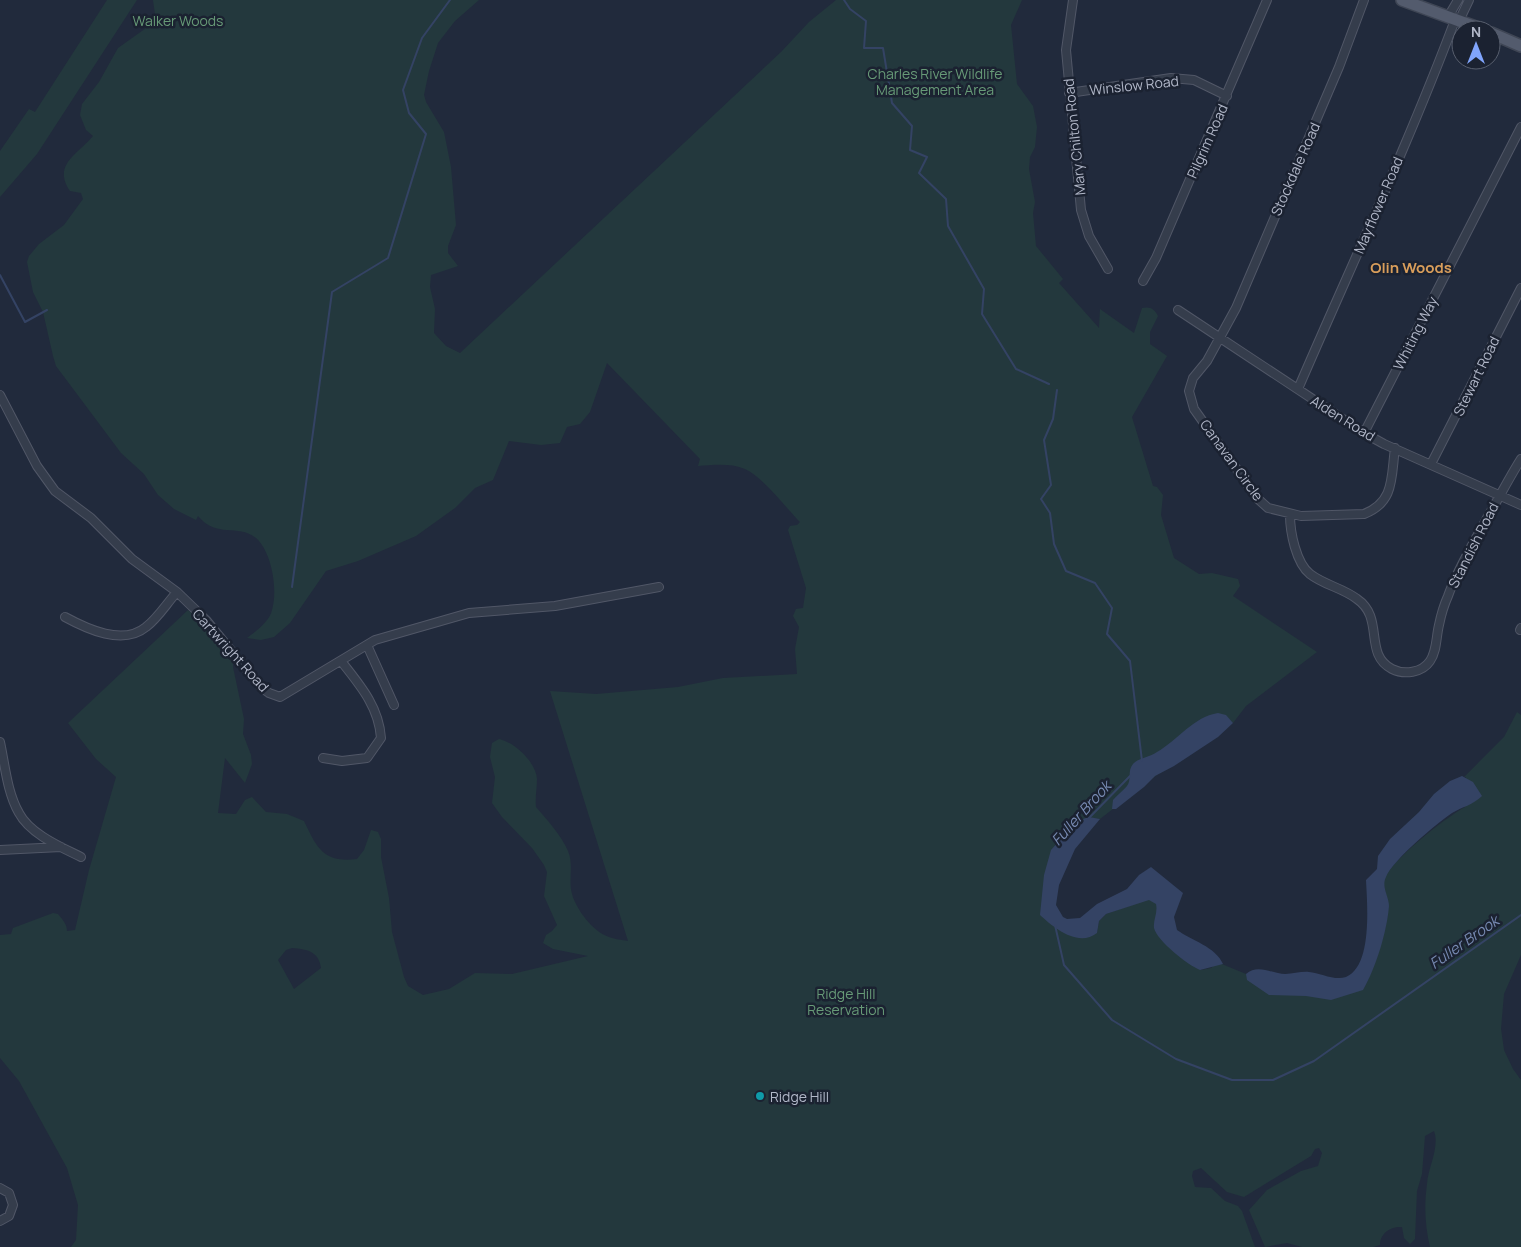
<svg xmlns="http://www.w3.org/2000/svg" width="1521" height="1247" font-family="Manrope,sans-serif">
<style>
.green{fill:#23383d;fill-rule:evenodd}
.water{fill:#344364}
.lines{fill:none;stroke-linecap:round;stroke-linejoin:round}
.stream{stroke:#344364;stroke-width:2}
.street-casing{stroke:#515767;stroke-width:10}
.primary-casing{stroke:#3f4655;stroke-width:14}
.street{stroke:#353d4c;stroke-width:8}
.primary{stroke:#535b6d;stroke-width:11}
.culture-dot{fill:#0f9aa8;stroke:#1b2231;stroke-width:2}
.labels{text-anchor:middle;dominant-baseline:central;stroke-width:5;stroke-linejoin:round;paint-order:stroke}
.park-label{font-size:14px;fill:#679a77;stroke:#1b2231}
.street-label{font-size:14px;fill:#b1b7c8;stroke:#1b2231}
.poi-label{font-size:14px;fill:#b1b7c8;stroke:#1b2231;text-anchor:start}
.neighbourhood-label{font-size:15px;font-weight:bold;fill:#d99e5b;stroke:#1b2231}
.water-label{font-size:15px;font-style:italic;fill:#778ab2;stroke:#1b2231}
</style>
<rect width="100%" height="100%" fill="#212a3c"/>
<path class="green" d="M 107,0 L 137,0 L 37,154 L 0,197 L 0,151 L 29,109 L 35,112 Z
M 153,0 L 479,0 L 455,21 L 438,43 L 429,71 L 424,95 L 426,102 L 444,132 L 451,167 L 456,225 L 448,246 L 448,253 L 458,266 L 431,275 L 430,287 L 435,309 L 434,333 L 446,346 L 460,353 L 781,52 L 809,22 L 836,0 L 1022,0 L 1011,25 L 1017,84 L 1033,106 L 1037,127 L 1035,147 L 1030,157 L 1029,169 L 1035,202 L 1033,213 L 1036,246 L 1063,279 L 1059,283 L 1099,328 L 1100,309 L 1134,333 L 1142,308 C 1150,306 1155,309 1158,316 L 1150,332 L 1150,344 L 1167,356 L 1132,417 L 1153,486 L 1157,487 L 1163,495 L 1161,515 L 1174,558 L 1199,574 L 1212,573 L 1238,579 L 1240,586 L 1233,596 L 1317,652 L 1246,706 L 1233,723 L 1229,719 L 1100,819 L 1091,818 L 1054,877 L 1058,929 L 1097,933 L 1099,921 L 1106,914 L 1151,898 L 1159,902 L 1158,928 L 1201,970 L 1211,968 L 1217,962 L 1246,974 L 1256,985 L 1364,988 C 1373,972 1390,922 1388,904 C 1388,897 1383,889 1384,881 C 1387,863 1448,816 1465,807 L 1466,777 L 1464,777 L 1504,737 L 1517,712 L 1521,715 L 1521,955 L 1504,994 L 1501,1029 L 1504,1050 L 1513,1069 L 1521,1080 L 1521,1247 L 1430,1247 C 1425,1226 1424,1206 1427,1184 C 1428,1167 1440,1147 1434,1131 L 1425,1136 L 1422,1174 L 1417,1191 L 1415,1239 L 1410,1244 L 1404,1238 L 1402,1227 C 1391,1226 1380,1233 1380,1245 L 1373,1247 L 1302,1247 L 1287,1243 L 1265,1247 L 1249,1210 L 1267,1190 L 1301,1171 L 1318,1166 L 1322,1153 L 1319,1148 L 1315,1149 L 1311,1156 L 1244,1197 L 1227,1192 L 1201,1168 L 1193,1171 L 1192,1176 L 1195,1187 L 1211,1188 L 1225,1201 L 1238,1206 L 1242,1211 L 1255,1247 L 71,1247 L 76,1240 L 78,1205 L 67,1168 L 19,1081 L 0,1058 L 0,935 L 11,934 L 13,928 L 53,913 L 58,914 C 62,919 67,924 67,931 L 75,930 L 89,870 L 116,777 L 96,759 L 68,723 L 188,610 L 214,634 L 233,658 L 233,667 L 244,719 L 243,734 L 251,755 L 252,764 L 245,783 L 225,758 L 218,813 L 236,814 L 245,800 L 252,797 L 266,812 L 287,814 L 304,821 C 317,848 323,863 357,859 L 364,850 L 371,830 L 378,832 L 381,839 L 381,857 L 389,898 L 392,932 L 404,977 L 408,986 L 423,995 L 449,989 L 475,973 L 512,974 L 588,956 L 553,949 L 543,943 L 546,935 L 552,931 L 557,925 L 544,896 L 547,872 L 544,865 L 532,848 L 502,817 L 492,803 L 495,777 L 490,757 L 492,743 L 499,739 C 514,742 536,762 537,779 C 537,788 535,798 536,807 C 548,821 561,835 568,851 C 574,865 568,880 572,894 C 576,909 593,932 609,937 C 614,939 622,940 628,941 L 550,691 L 596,694 L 678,687 L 723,678 L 797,674 L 795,649 L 799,627 L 793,616 L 796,609 L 803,608 L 806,588 L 788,530 L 790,526 L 797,525 L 800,522 C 785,507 764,478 745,469 C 731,463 713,465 698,466 L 700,459 L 607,363 L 590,412 L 580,424 L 567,427 L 560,443 L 541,445 L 509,441 L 493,480 L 475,488 L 455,508 L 416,536 L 358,561 L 326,571 L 290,623 L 274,637 L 261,640 L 247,638 C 255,632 270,621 272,610 C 278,590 272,552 256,538 C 237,523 217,539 198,516 L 196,520 L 174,509 L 158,495 L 144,474 L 121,453 L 56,366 L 53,356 L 43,312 L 33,292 L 27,262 L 29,256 L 39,244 L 64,225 L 83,199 L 81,193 L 70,191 C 52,165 78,154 93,136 L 86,130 L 80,115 L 82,104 L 99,82 L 118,48 L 156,21 ZM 292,948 C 306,949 319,951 321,968 L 294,989 L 278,960 L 286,950 Z"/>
<path class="water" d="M 1218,713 L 1226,715 L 1233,723 L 1218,737 L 1174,766 L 1155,776 L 1144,787 L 1116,809 L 1112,809 L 1113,800 C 1117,795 1123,791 1127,786 C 1132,780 1127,771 1133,764 C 1138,758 1150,757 1157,752 C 1178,740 1193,717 1218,713 Z
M 1462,776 L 1473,782 L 1482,796 C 1473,805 1462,807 1452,813 C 1437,823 1392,861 1386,877 C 1381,887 1389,896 1389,906 C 1387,931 1376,968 1363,990 L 1331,1000 L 1306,996 L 1269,995 L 1247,980 L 1246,974 C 1256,965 1267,971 1278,973 C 1288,976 1299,971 1309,972 C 1320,973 1335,981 1346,977 C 1373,966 1367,902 1366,880 L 1377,869 L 1378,856 L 1390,839 L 1419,812 L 1434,794 L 1450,781 Z
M 1089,817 L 1100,819 L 1075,849 L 1059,885 L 1056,905 L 1063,917 L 1067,919 L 1080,918 L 1097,904 L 1127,889 L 1139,875 L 1151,867 L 1183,893 L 1174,917 L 1177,930 C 1191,940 1216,947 1223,964 L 1200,970 C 1188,965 1157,941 1154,928 C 1153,920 1158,913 1156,904 L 1149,900 L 1106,914 L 1099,921 L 1097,933 C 1078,948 1053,927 1040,915 L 1044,875 L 1051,850 L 1077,821 Z"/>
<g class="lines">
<path class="stream" d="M 844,0 L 850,9 L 866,21 L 864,48 L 883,48 L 892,103 L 912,126 L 910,150 L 927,157 L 919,173 L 946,199 L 948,226 L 984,289 L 982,314 L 1016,369 L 1049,384
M 0,275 L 25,322 L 47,310
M 1057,390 L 1053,419 L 1044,440 L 1051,485 L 1041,499 L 1050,513 L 1054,544 L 1066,571 L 1095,583 L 1112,608 L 1107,634 L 1130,661 L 1142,761
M 292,587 L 332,292 L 388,258 L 426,134 L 409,113 L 403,90 L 422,38 L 450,0
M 1088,819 L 1130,776
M 1055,925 L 1064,965 L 1112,1020 L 1176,1059 L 1232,1080 L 1273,1080 L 1314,1061 L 1521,915"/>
<g class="street-casing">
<path id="street" d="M 1073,0 L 1066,50 L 1081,210 L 1089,236 L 1108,269
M 1364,0 L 1339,67 L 1236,308 L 1207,361 L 1193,378 L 1189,391 L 1194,409 L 1258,499 L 1268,508 L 1301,516 L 1364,514 C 1395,502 1391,477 1395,448
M 1448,17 L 1458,0
M 1459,21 L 1469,0
M 1069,93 L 1171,78 L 1194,80 L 1227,96
M 1143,281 L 1156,258 L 1267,0
M 1178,310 L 1364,433 L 1384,444 L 1521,505
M 1298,389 C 1351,266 1408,145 1455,20
M 0,395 L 37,466 L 55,491 L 91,518 L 132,559 L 177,592 L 206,620 L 261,687 L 269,693 L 280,697 L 375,640 L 469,613 L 555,606 L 659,587
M 1364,433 L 1521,127
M 1431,464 L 1521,288
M 1290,515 C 1290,532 1296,563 1310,574 C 1324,585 1343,588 1357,599 C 1385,618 1363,654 1392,669 C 1404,675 1422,673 1430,661 C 1437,651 1436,637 1439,625 C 1441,615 1444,605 1448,596 C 1458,568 1473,544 1487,518 C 1499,498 1509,478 1521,459
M 65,617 C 87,629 123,646 146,627 C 158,618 167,603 177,592
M 1520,630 L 1521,628
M 367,645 L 394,705
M 0,742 C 5,765 7,792 19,813 C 30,834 61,847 81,857
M 323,758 L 342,761 L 367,758 L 381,738 C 379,707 360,685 341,661
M 0,850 L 61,847
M 0,1188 L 9,1193 L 13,1205 L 9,1216 L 0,1221"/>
</g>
<g class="primary-casing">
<path id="primary" d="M 1402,0 L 1484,30
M 1491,33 L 1521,46"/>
</g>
<use href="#street" class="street"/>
<use href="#primary" class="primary"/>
</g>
<circle class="culture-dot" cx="760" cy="1096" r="5"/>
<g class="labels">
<g class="park-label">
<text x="178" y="20">Walker Woods</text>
<text x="935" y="73">Charles River Wildlife<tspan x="935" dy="16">Management Area</tspan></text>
<text x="846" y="993">Ridge Hill<tspan x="846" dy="16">Reservation</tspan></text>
</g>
<g class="street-label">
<text transform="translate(1134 85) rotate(-6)">Winslow Road</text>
<text transform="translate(1074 137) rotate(-96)">Mary Chilton Road</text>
<text transform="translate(1207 141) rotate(-66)">Pilgrim Road</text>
<text transform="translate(1295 169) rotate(-66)">Stockdale Road</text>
<text transform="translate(1378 205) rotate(-67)">Mayflower Road</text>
<text transform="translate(1415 333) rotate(-63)">Whiting Way</text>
<text transform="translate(1476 376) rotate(-64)">Stewart Road</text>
<text transform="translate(1343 418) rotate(32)">Alden Road</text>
<text transform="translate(1232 460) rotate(54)">Canavan Circle</text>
<text transform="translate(1473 545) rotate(-63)">Standish Road</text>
<text transform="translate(231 650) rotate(48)">Cartwright Road</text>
</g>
<g class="poi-label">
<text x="770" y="1096">Ridge Hill</text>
</g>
<g class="neighbourhood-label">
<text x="1411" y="267">Olin Woods</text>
</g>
<g class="water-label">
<text transform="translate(1081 813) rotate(-48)">Fuller Brook</text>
<text transform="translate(1464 942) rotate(-35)">Fuller Brook</text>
</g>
</g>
<g transform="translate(1476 45)"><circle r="24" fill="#1b2231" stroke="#575e6d"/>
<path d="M0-4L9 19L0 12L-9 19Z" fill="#81a5fc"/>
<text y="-8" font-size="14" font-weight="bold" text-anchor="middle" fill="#b1b7c8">N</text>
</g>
</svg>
